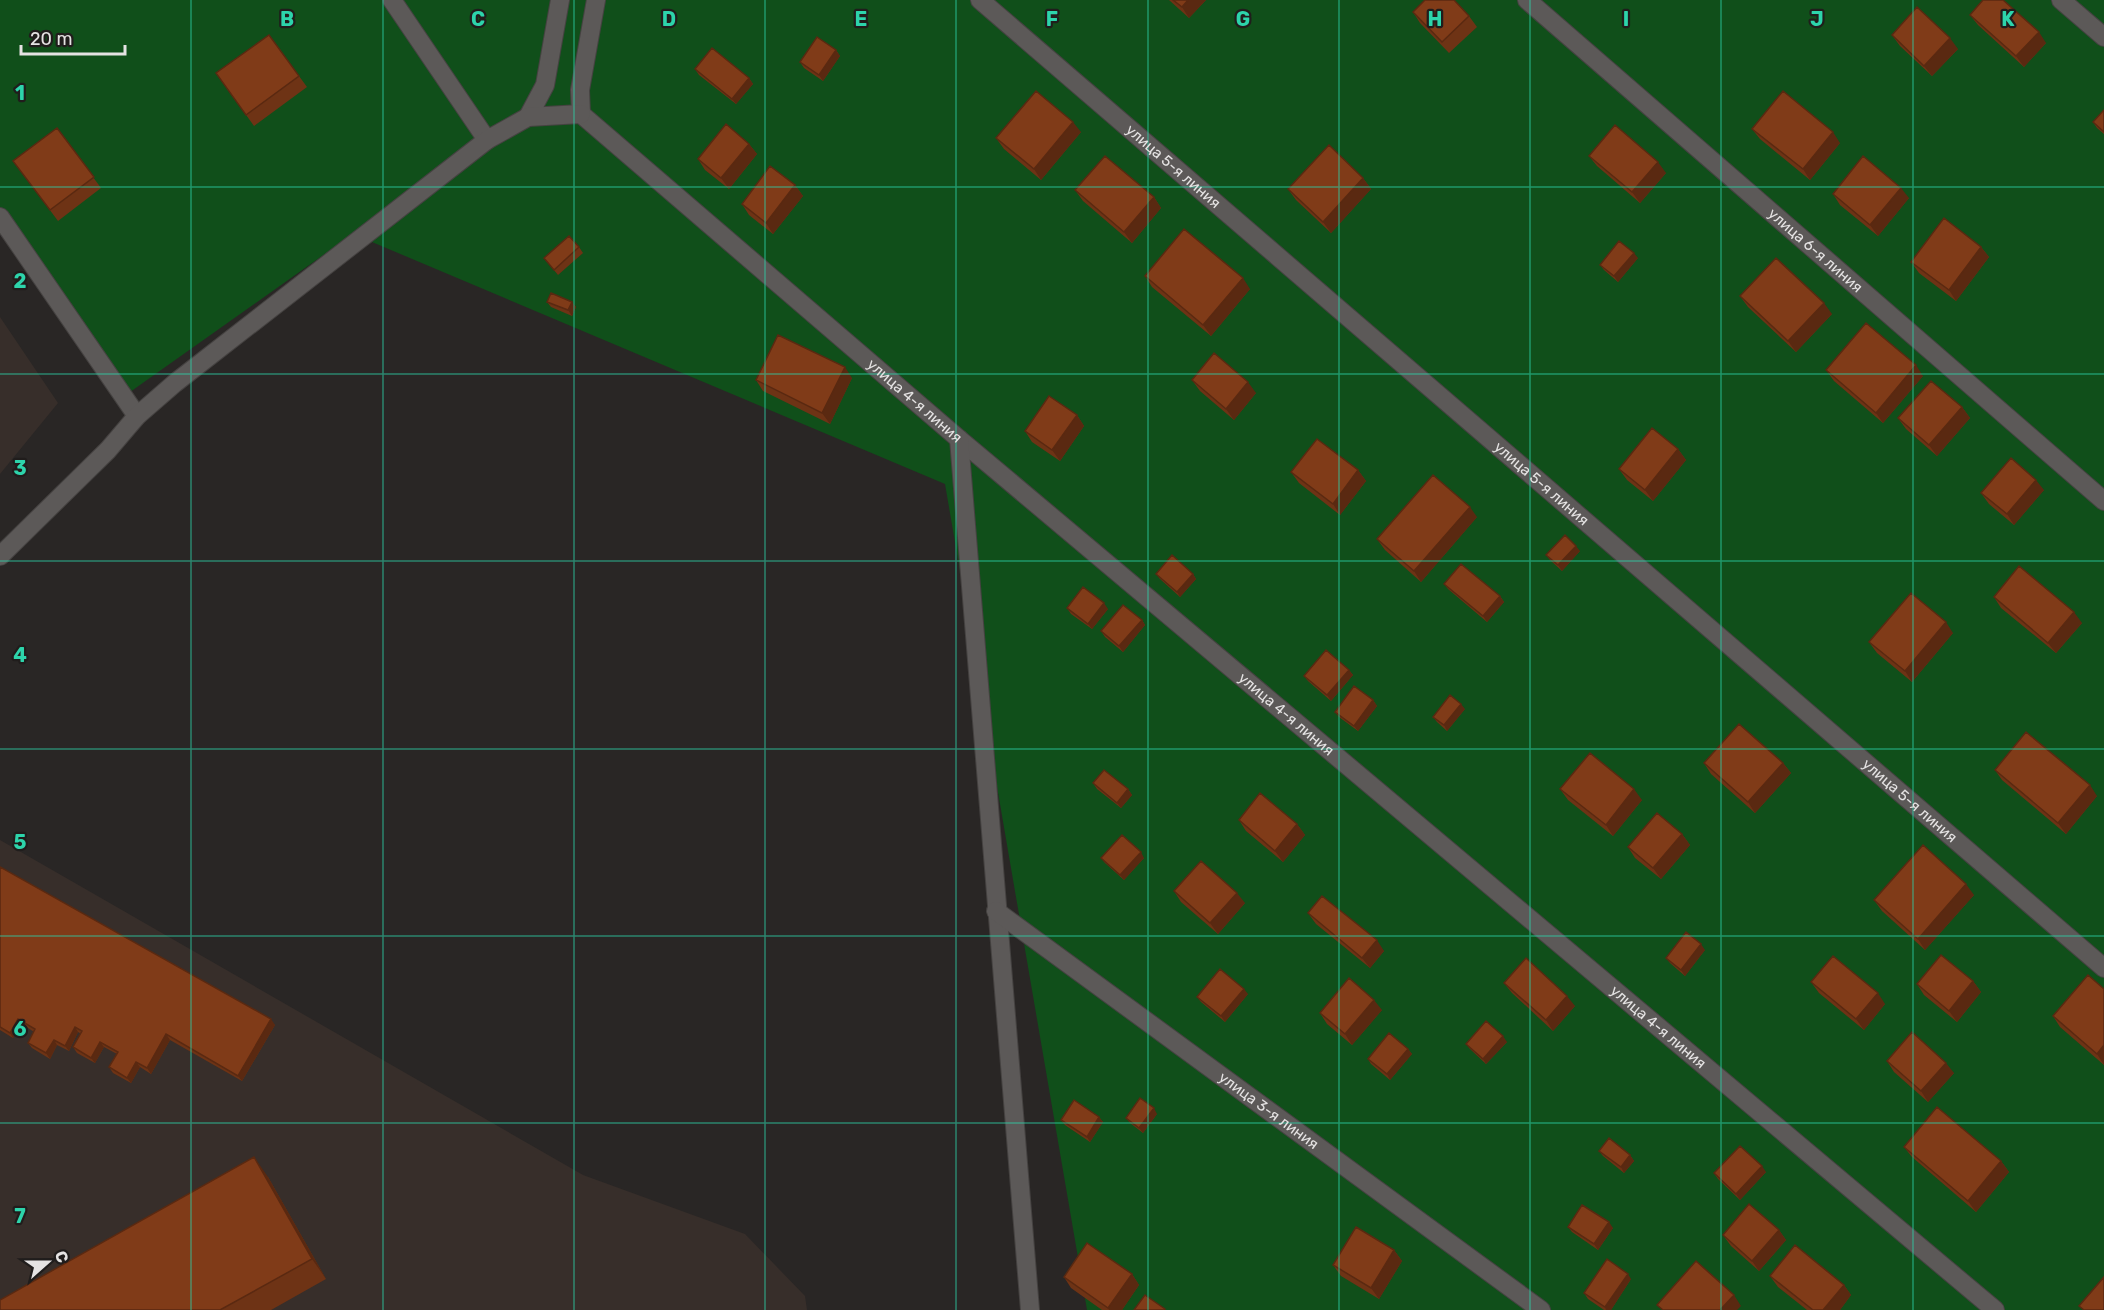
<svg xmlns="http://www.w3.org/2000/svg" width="2104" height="1310" font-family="Rubik,sans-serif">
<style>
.built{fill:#372e2a}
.green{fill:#104f1a}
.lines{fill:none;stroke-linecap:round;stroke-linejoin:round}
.street-casing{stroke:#454241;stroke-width:20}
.street{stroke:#5c5958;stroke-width:18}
.wall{fill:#6e3315}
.shaded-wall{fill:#5a2911}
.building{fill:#803b18;stroke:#5a2911;stroke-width:1.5}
.grid{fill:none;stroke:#2dd4ab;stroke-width:1.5;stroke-opacity:0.55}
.labels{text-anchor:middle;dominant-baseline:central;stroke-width:4.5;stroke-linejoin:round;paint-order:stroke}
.street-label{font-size:15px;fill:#e5e3e3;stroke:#201d1c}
.grid-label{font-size:20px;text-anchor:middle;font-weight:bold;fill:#2dd4ab;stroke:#201d1c;stroke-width:4.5;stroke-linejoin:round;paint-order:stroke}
</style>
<rect width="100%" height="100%" fill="#292625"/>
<path class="built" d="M 0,317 L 58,403 L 0,474 Z
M 0,840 L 583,1175 L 745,1234 L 805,1296 L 807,1310 L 0,1310 Z"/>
<path class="green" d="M 0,0 L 2104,0 L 2104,1310 L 1087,1310 L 945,484 L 353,234 L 123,397 L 0,213 Z"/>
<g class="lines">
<g class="street-casing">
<g id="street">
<path d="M 392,0 L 487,140"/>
<path id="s1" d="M 980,0 L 2104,968"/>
<path id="s2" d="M 1527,0 L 2104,501"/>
<path d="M 2061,0 L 2104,37"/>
<path id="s3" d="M 581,114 L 959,439 L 1995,1310"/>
<path d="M 581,114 L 580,90 L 596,0"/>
<path d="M 528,117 L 545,85 L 560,0"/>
<path d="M 0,217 L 137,416"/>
<path d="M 959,439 L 1030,1310"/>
<path d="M 0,556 L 108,450 L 137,416 L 175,383 L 487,140 L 528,117 L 581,114"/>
<path id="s4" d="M 996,911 L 1541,1310"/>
</g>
</g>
<use href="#street" class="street"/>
</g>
<path class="wall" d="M 1169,0 L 1206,0 L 1189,18 Z
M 1413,12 L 1469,16 L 1477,27 L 1449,53 L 1420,23 Z
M 1970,15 L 2046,43 L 2024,67 L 1978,25 Z
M 1892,35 L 1958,49 L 1932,76 L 1900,46 Z
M 836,50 L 840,56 L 823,81 L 804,68 L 800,62 Z
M 695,69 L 749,78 L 753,84 L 736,104 L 699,75 Z
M 216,73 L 299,76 L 307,87 L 254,126 Z
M 2104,110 L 2104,134 L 2097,128 L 2093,122 Z
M 57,128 L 101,188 L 58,221 L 21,171 Z
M 1752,129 L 1840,143 L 1810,180 L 1760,139 Z
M 1081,132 L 1041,180 L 1004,149 L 996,138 Z
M 749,144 L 757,154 L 729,189 L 705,170 L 698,159 Z
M 1589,156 L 1666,173 L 1640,203 L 1597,166 Z
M 1363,178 L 1371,189 L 1331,233 L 1296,200 L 1288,189 Z
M 795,185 L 803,196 L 773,234 L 749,215 L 742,204 Z
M 1075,190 L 1154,197 L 1161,208 L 1132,243 L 1083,201 Z
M 1833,194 L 1909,198 L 1878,236 L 1840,205 Z
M 579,247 L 583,253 L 558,275 L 544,258 Z
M 1981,247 L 1989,257 L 1956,301 L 1919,273 L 1911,262 Z
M 1638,258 L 1618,282 L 1604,270 L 1600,265 Z
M 1145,276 L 1250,289 L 1211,336 L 1152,287 Z
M 1740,296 L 1832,314 L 1796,352 L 1748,307 Z
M 547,302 L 572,302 L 576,307 L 572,316 L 551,307 Z
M 1826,370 L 1923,376 L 1883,423 L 1834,381 Z
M 852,378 L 830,424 L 763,391 L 756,380 Z
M 1192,380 L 1256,393 L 1234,420 L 1200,391 Z
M 1962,407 L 1970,418 L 1937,456 L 1906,429 L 1898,418 Z
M 1077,415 L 1084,426 L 1060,461 L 1032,442 L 1025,431 Z
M 1678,449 L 1686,460 L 1653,501 L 1627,480 L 1619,469 Z
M 1358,470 L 1366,481 L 1340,515 L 1299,483 L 1291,472 Z
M 2044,490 L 2014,525 L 1989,504 L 1981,493 Z
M 1477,517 L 1421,582 L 1385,550 L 1377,539 Z
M 1580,551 L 1562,571 L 1550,560 L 1546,555 Z
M 1156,574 L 1193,574 L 1196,579 L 1180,597 L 1160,579 Z
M 1444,584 L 1500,596 L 1504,602 L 1487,622 L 1448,589 Z
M 1994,597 L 2082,623 L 2056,653 L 2001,608 Z
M 1067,608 L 1108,609 L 1092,629 L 1071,614 Z
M 1142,620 L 1145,625 L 1123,652 L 1105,637 L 1101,631 Z
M 1953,633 L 1912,682 L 1877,653 L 1869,642 Z
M 1349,670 L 1353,675 L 1331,701 L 1308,681 L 1304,676 Z
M 1373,700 L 1377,706 L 1358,731 L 1339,717 L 1335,712 Z
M 1465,709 L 1447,731 L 1437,722 L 1433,717 Z
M 1704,763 L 1783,763 L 1791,773 L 1755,813 L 1711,774 Z
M 1995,770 L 2097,796 L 2066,834 L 2002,780 Z
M 1093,783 L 1128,789 L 1132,795 L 1121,808 L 1097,789 Z
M 1560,789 L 1642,800 L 1613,836 L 1568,800 Z
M 1239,820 L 1297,824 L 1305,835 L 1283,862 L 1246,831 Z
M 1682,834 L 1690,845 L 1661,879 L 1635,858 L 1628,847 Z
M 1101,858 L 1144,858 L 1124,880 L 1105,863 Z
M 0,867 L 275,1025 L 242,1081 L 170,1040 L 151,1074 L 140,1067 L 131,1083 L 113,1073 L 109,1067 L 117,1054 L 104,1047 L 95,1063 L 77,1053 L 73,1047 L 81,1034 L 78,1032 L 69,1051 L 57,1045 L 50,1059 L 32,1048 L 28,1043 L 34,1032 L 22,1024 L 13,1038 L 0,1030 Z
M 1174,891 L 1245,903 L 1218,934 L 1181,902 Z
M 1974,895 L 1925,950 L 1882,911 L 1874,900 Z
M 1308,913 L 1384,951 L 1370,968 L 1316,924 Z
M 1705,950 L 1685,976 L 1670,963 L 1666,958 Z
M 1973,981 L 1981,992 L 1957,1022 L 1924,995 L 1917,984 Z
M 1811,982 L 1885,1004 L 1864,1030 L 1819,993 Z
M 1504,983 L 1575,1006 L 1553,1031 L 1512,993 Z
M 2104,989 L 2104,1065 L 2060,1027 L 2053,1016 Z
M 1248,994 L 1225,1022 L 1201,1002 L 1197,997 Z
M 1382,1010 L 1352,1045 L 1327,1024 L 1320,1013 Z
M 1507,1042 L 1486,1064 L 1470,1049 L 1466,1044 Z
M 1408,1049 L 1412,1054 L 1390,1080 L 1371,1064 L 1368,1059 Z
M 1887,1061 L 1954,1073 L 1928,1102 L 1894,1072 Z
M 1157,1114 L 1143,1133 L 1130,1123 L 1126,1118 Z
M 1099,1117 L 1103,1122 L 1090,1142 L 1065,1125 L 1061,1120 Z
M 1904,1147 L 2001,1161 L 2009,1172 L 1976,1212 L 1912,1157 Z
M 1599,1151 L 1630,1155 L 1634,1161 L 1624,1173 L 1603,1156 Z
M 1766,1172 L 1740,1200 L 1718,1179 L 1714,1173 Z
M 268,1177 L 326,1279 L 271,1310 L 0,1310 Z
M 1568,1227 L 1613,1228 L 1598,1250 L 1572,1232 Z
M 1779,1230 L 1786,1240 L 1759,1271 L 1731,1246 L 1723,1235 Z
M 1394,1250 L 1402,1261 L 1379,1299 L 1341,1276 L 1333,1265 Z
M 1132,1274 L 1139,1285 L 1122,1310 L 1102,1310 L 1071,1288 L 1064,1277 Z
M 1770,1276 L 1844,1285 L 1851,1295 L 1840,1310 L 1807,1310 L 1778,1287 Z
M 1631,1279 L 1611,1310 L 1604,1310 L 1588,1299 L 1584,1293 Z"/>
<path class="shaded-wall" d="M 1188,0 L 1206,0 L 1189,18 L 1182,7 Z
M 2039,32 L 2046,43 L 2024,67 L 2016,56 Z
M 1950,38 L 1958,49 L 1932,76 L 1924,66 Z
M 836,50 L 840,56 L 823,81 L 819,75 Z
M 749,78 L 753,84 L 736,104 L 732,99 Z
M 1073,122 L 1081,132 L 1041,180 L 1034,169 Z
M 1833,132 L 1840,143 L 1810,180 L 1803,169 Z
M 749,144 L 757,154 L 729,189 L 721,178 Z
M 1658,162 L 1666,173 L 1640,203 L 1632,192 Z
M 1363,178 L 1371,189 L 1331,233 L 1323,222 Z
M 795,185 L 803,196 L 773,234 L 766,223 Z
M 1901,188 L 1909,198 L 1878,236 L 1870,225 Z
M 1154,197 L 1161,208 L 1132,243 L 1124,232 Z
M 1981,247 L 1989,257 L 1956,301 L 1949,290 Z
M 1634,253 L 1638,258 L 1618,282 L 1614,276 Z
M 1243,278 L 1250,289 L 1211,336 L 1203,325 Z
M 572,302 L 576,307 L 572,316 L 568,310 Z
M 1824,303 L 1832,314 L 1796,352 L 1788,341 Z
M 1916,365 L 1923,376 L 1883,423 L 1876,413 Z
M 845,367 L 852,378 L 830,424 L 822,413 Z
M 1248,382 L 1256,393 L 1234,420 L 1226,409 Z
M 1962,407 L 1970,418 L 1937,456 L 1929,445 Z
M 1077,415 L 1084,426 L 1060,461 L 1052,450 Z
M 1678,449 L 1686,460 L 1653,501 L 1645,490 Z
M 1358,470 L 1366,481 L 1340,515 L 1333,504 Z
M 2036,480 L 2044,490 L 2014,525 L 2007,514 Z
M 1470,507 L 1477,517 L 1421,582 L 1414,571 Z
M 1576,546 L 1580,551 L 1562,571 L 1558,565 Z
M 1193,574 L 1196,579 L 1180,597 L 1177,592 Z
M 1500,596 L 1504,602 L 1487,622 L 1483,616 Z
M 1104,603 L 1108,609 L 1092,629 L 1088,624 Z
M 2074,612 L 2082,623 L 2056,653 L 2048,643 Z
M 1142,620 L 1145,625 L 1123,652 L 1119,646 Z
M 1946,622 L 1953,633 L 1912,682 L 1905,671 Z
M 1349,670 L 1353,675 L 1331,701 L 1327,695 Z
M 1373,700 L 1377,706 L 1358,731 L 1354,726 Z
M 1461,704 L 1465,709 L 1447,731 L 1444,725 Z
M 1783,763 L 1791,773 L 1755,813 L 1748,802 Z
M 2090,785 L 2097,796 L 2066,834 L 2058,823 Z
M 1128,789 L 1132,795 L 1121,808 L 1117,803 Z
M 1634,789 L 1642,800 L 1613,836 L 1606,825 Z
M 1297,824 L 1305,835 L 1283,862 L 1275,851 Z
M 1682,834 L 1690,845 L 1661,879 L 1653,868 Z
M 1141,852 L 1144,858 L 1124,880 L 1120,875 Z
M 1966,884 L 1974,895 L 1925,950 L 1918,939 Z
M 1237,893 L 1245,903 L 1218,934 L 1210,923 Z
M 1377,940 L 1384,951 L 1370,968 L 1362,958 Z
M 1701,944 L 1705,950 L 1685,976 L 1681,970 Z
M 1973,981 L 1981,992 L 1957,1022 L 1949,1011 Z
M 1244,989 L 1248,994 L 1225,1022 L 1221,1016 Z
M 1878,993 L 1885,1004 L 1864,1030 L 1856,1019 Z
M 1567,996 L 1575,1006 L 1553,1031 L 1546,1020 Z
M 1374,1000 L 1382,1010 L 1352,1045 L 1345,1034 Z
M 18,1019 L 22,1024 L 13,1038 L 10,1033 Z
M 271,1019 L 275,1025 L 242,1081 L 238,1076 Z
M 75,1027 L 78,1032 L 69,1051 L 65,1046 Z
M 166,1034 L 170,1040 L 151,1074 L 147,1068 Z
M 1503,1036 L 1507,1042 L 1486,1064 L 1483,1059 Z
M 54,1040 L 57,1045 L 50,1059 L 46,1053 Z
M 100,1042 L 104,1047 L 95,1063 L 91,1058 Z
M 2104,1045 L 2104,1065 L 2097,1054 Z
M 1408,1049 L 1412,1054 L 1390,1080 L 1387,1074 Z
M 136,1062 L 140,1067 L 131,1083 L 127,1078 Z
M 1946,1063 L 1954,1073 L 1928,1102 L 1921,1091 Z
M 1154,1108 L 1157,1114 L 1143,1133 L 1139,1128 Z
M 1099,1117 L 1103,1122 L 1090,1142 L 1087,1137 Z
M 1630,1155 L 1634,1161 L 1624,1173 L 1621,1167 Z
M 254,1157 L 268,1177 L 326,1279 L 312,1259 Z
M 2001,1161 L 2009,1172 L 1976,1212 L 1968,1201 Z
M 1762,1166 L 1766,1172 L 1740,1200 L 1736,1194 Z
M 1609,1222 L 1613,1228 L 1598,1250 L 1594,1244 Z
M 1779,1230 L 1786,1240 L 1759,1271 L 1752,1261 Z
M 1394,1250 L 1402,1261 L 1379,1299 L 1371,1288 Z
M 1132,1274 L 1139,1285 L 1122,1310 L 1109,1310 L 1108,1308 Z
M 1628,1274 L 1631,1279 L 1611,1310 L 1606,1310 L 1605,1307 Z
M 1844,1285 L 1851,1295 L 1840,1310 L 1823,1310 Z
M 1734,1295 L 1741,1306 L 1737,1310 L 1720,1310 Z"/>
<path class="building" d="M 1173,0 L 1188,0 L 1182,7 Z
M 1425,0 L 1454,0 L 1469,16 L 1442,42 L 1413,12 Z
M 1983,0 L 2003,0 L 2039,32 L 2016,56 L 1970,15 Z
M 1917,7 L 1950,38 L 1924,66 L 1892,35 Z
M 269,35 L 299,76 L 246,115 L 216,73 Z
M 817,37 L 836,50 L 819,75 L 800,62 Z
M 712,48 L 749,78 L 732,99 L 695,69 Z
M 1036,91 L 1073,122 L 1034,169 L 996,138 Z
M 1783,91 L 1833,132 L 1803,169 L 1752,129 Z
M 2104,110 L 2104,132 L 2093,122 Z
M 726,124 L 749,144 L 721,178 L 698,159 Z
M 1615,125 L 1658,162 L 1632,192 L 1589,156 Z
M 57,128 L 94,177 L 50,210 L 13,161 Z
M 1329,145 L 1363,178 L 1323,222 L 1288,189 Z
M 1105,156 L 1154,197 L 1124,232 L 1075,190 Z
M 1863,156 L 1901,188 L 1870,225 L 1833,194 Z
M 770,166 L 795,185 L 766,223 L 742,204 Z
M 1944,218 L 1981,247 L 1949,290 L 1911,262 Z
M 1184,229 L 1243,278 L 1203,325 L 1145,276 Z
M 569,236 L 579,247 L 554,270 L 544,258 Z
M 1619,241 L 1634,253 L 1614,276 L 1600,265 Z
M 1776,258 L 1824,303 L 1788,341 L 1740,296 Z
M 551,293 L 572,302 L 568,310 L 547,302 Z
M 1866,323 L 1916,365 L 1876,413 L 1826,370 Z
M 778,335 L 845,367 L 822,413 L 756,380 Z
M 1214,353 L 1248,382 L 1226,409 L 1192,380 Z
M 1931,381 L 1962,407 L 1929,445 L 1898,418 Z
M 1049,396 L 1077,415 L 1052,450 L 1025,431 Z
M 1652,428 L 1678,449 L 1645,490 L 1619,469 Z
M 1317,439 L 1358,470 L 1333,504 L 1291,472 Z
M 2011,458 L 2036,480 L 2007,514 L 1981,493 Z
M 1433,475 L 1470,507 L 1414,571 L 1377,539 Z
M 1565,535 L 1576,546 L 1558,565 L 1546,555 Z
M 1172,555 L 1193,574 L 1177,592 L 1156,574 Z
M 1461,564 L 1500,596 L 1483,616 L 1444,584 Z
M 2019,566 L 2074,612 L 2048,643 L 1994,597 Z
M 1083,587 L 1104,603 L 1088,624 L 1067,608 Z
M 1911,593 L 1946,622 L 1905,671 L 1869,642 Z
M 1123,605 L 1142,620 L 1119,646 L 1101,631 Z
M 1326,650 L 1349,670 L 1327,695 L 1304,676 Z
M 1354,686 L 1373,700 L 1354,726 L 1335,712 Z
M 1450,695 L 1461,704 L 1444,725 L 1433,717 Z
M 1739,724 L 1783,763 L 1748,802 L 1704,763 Z
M 2026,732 L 2090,785 L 2058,823 L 1995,770 Z
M 1590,753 L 1634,789 L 1606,825 L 1560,789 Z
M 1104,770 L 1128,789 L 1117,803 L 1093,783 Z
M 1260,793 L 1297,824 L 1275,851 L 1239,820 Z
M 1657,813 L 1682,834 L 1653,868 L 1628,847 Z
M 1122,835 L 1141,852 L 1120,875 L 1101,858 Z
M 1923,845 L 1966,884 L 1918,939 L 1874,900 Z
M 1201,861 L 1237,893 L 1210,923 L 1174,891 Z
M 0,867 L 271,1019 L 238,1076 L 166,1034 L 147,1068 L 136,1062 L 127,1078 L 109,1067 L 118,1052 L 100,1042 L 91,1058 L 73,1047 L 82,1031 L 75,1027 L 65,1046 L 54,1040 L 46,1053 L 28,1043 L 35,1029 L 18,1019 L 10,1033 L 0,1027 Z
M 1322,896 L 1377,940 L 1362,958 L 1308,913 Z
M 1686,932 L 1701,944 L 1681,970 L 1666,958 Z
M 1941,955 L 1973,981 L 1949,1011 L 1917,984 Z
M 1833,956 L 1878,993 L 1856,1019 L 1811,982 Z
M 1526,958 L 1567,996 L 1546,1020 L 1504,983 Z
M 1220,969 L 1244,989 L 1221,1016 L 1197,997 Z
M 2088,975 L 2104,989 L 2104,1045 L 2097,1054 L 2053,1016 Z
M 1349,978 L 1374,1000 L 1345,1034 L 1320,1013 Z
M 1486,1021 L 1503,1036 L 1483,1059 L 1466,1044 Z
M 1912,1032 L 1946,1063 L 1921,1091 L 1887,1061 Z
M 1389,1033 L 1408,1049 L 1387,1074 L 1368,1059 Z
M 1140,1098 L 1154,1108 L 1139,1128 L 1126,1118 Z
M 1074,1100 L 1099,1117 L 1087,1137 L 1061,1120 Z
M 1937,1107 L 2001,1161 L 1968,1201 L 1904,1147 Z
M 1609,1138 L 1630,1155 L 1621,1167 L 1599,1151 Z
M 1740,1146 L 1762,1166 L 1736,1194 L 1714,1173 Z
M 254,1157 L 312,1259 L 220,1310 L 0,1310 L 0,1300 Z
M 1749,1204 L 1779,1230 L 1752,1261 L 1723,1235 Z
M 1582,1205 L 1609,1222 L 1594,1244 L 1568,1227 Z
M 1356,1227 L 1394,1250 L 1371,1288 L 1333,1265 Z
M 1087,1243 L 1132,1274 L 1108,1308 L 1064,1277 Z
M 1795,1245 L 1844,1285 L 1823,1310 L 1813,1310 L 1770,1276 Z
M 1607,1259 L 1628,1274 L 1605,1307 L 1584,1293 Z
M 1696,1261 L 1734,1295 L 1720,1310 L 1663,1310 L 1657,1305 Z
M 2104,1277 L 2104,1310 L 2084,1310 L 2079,1306 Z
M 1145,1295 L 1165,1309 L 1164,1310 L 1134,1310 Z"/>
<path class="grid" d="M 191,0 L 191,1310M 383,0 L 383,1310M 574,0 L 574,1310M 765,0 L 765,1310M 956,0 L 956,1310M 1148,0 L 1148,1310M 1339,0 L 1339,1310M 1530,0 L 1530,1310M 1721,0 L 1721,1310M 1913,0 L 1913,1310M 0,187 L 2104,187M 0,374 L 2104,374M 0,561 L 2104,561M 0,749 L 2104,749M 0,936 L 2104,936M 0,1123 L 2104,1123"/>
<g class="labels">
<g class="street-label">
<text stroke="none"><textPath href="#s1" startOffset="255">улица 5-я линия</textPath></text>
<text stroke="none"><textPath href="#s2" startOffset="382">улица 6-я линия</textPath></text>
<text stroke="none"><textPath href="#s3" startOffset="440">улица 4-я линия</textPath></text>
<text stroke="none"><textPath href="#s1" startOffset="741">улица 5-я линия</textPath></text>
<text stroke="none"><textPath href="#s3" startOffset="926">улица 4-я линия</textPath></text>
<text stroke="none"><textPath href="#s1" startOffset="1227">улица 5-я линия</textPath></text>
<text stroke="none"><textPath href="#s3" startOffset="1412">улица 4-я линия</textPath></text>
<text stroke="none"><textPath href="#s4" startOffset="338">улица 3-я линия</textPath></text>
</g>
</g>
<g class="grid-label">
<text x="287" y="26">B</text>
<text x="478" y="26">C</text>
<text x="669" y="26">D</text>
<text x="861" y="26">E</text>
<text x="1052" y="26">F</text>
<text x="1243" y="26">G</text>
<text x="1435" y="26">H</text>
<text x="1626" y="26">I</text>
<text x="1817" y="26">J</text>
<text x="2008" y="26">K</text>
<text x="20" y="100">1</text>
<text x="20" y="288">2</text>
<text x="20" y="475">3</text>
<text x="20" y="662">4</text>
<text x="20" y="849">5</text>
<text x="20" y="1036">6</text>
<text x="20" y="1223">7</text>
</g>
<g transform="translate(48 1262) rotate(69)" stroke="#201d1c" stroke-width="4.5" paint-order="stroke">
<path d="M0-4.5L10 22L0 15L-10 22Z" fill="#e5e3e3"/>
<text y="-9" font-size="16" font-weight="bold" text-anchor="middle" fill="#e5e3e3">С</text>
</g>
<path d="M21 45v9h104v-9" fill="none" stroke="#e5e3e3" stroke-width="3"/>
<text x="30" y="45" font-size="18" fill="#e5e3e3" stroke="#201d1c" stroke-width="4.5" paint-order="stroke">20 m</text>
</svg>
